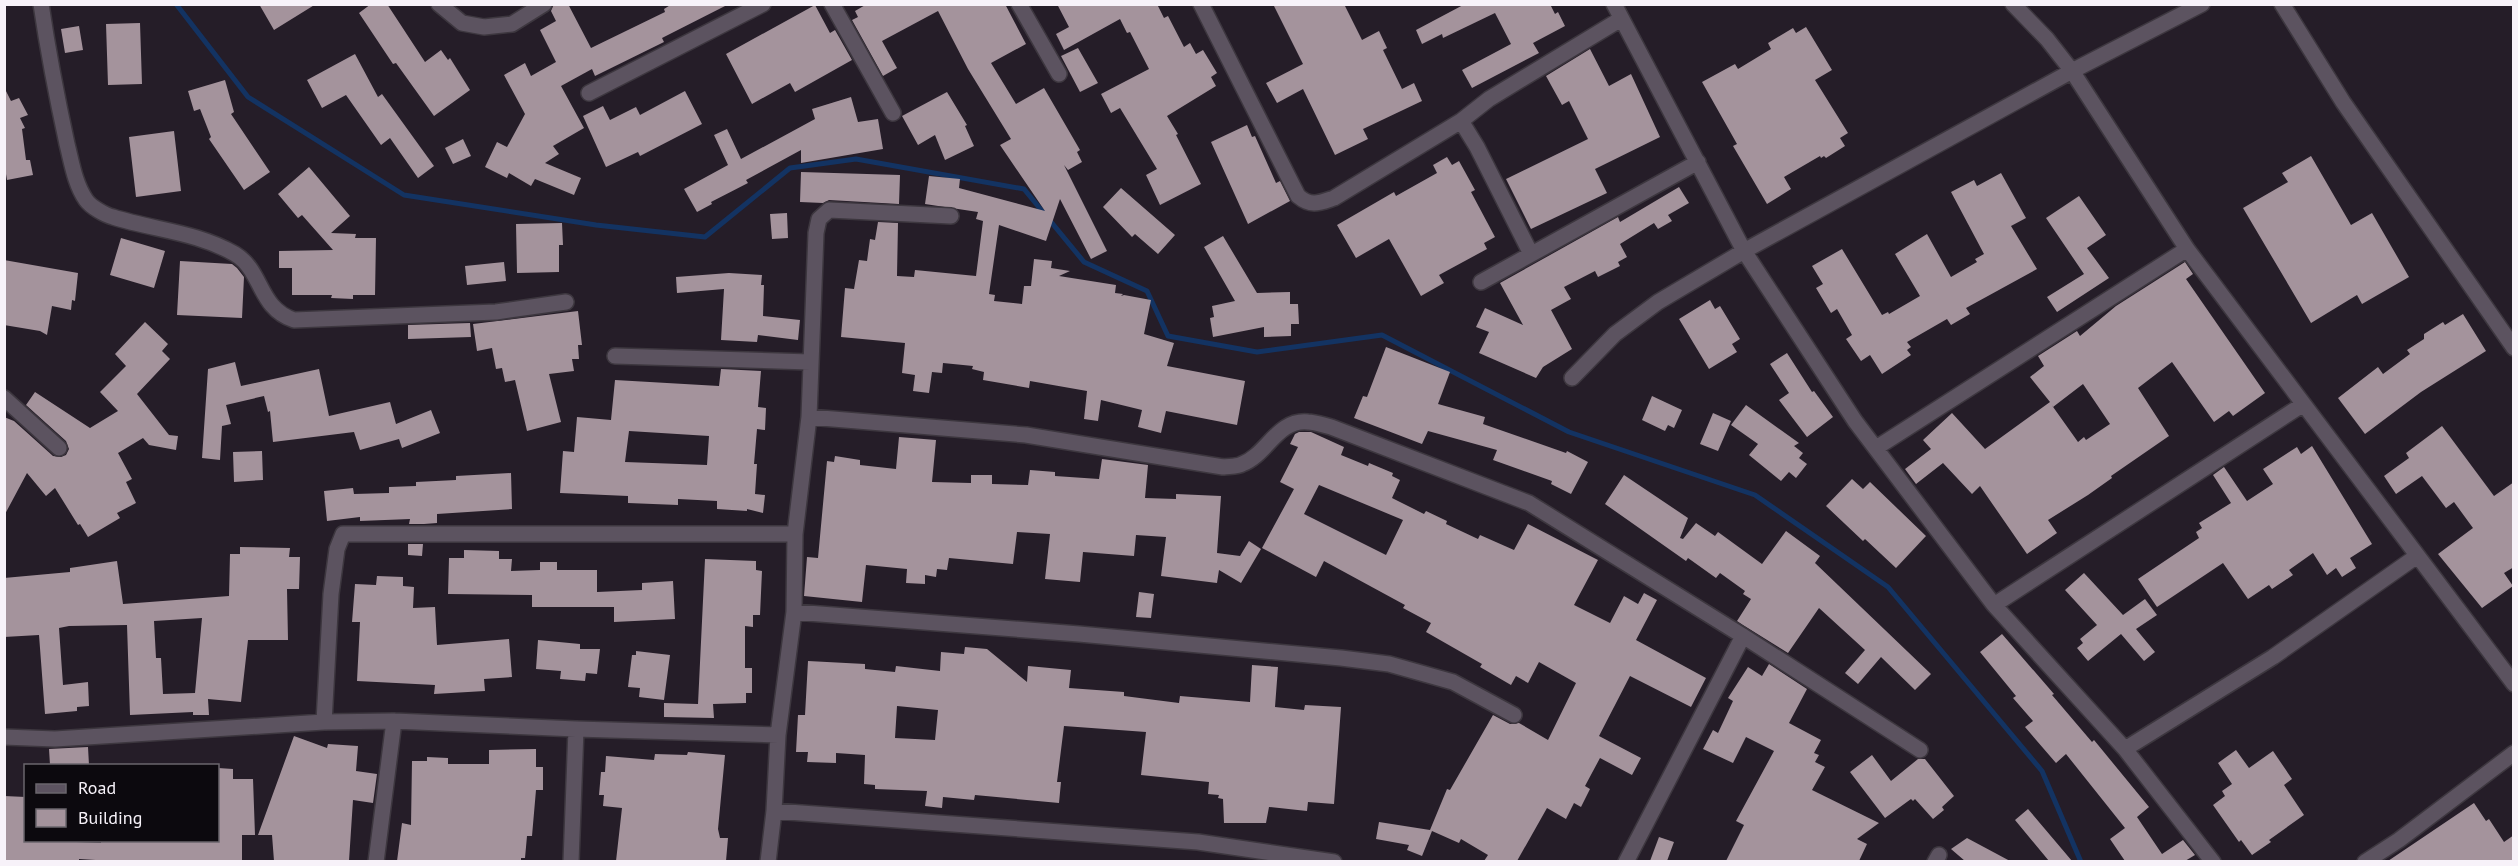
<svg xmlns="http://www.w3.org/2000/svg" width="2518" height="866" font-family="'PT Sans',sans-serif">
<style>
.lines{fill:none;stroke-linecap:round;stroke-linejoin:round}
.stream{stroke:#133362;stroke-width:5}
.building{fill:#a4939c;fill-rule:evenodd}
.street-casing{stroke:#3d373f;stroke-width:18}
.street{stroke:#5c5360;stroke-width:15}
</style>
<rect width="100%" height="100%" fill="#251d28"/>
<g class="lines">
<path class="stream" d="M 176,4 L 248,97 L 404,195 L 596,225 L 705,237 L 790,168 L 856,159 L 1024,189 L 1084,262 L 1147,291 L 1168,336 L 1257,352 L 1382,335 L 1569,432 L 1755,495 L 1888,587 L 2042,771 L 2081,862"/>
</g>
<path class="building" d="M 259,4 L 316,4 L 274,30 Z
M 371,4 L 387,4 L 425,62 L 441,50 L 448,60 L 450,58 L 470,90 L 434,116 L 396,63 L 393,64 L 359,13 Z
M 554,4 L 568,4 L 591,48 L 665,12 L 664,9 L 672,4 L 729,4 L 662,38 L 664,42 L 595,76 L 592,69 L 561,86 L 584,128 L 553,146 L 559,154 L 545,163 L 581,178 L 574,195 L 535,179 L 531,186 L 509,173 L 507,178 L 485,167 L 497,142 L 507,147 L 525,114 L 504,75 L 525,63 L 531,76 L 556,62 L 540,30 L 556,21 L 551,11 Z
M 867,4 L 1005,4 L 1026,44 L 991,63 L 1016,104 L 1044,88 L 1080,150 L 1077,152 L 1082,162 L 1068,170 L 1064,165 L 1107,251 L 1091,259 L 1060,199 L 1046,241 L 999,225 L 989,294 L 995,295 L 994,301 L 1022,304 L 1024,286 L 1031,286 L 1034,259 L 1052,261 L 1051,268 L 1070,271 L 1059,276 L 1116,285 L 1115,293 L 1123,294 L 1121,296 L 1124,295 L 1151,300 L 1144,334 L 1174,343 L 1167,366 L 1245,381 L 1237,425 L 1166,411 L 1161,433 L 1138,427 L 1142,410 L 1101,400 L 1098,421 L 1084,419 L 1087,391 L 1030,381 L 1029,388 L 983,380 L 984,372 L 972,369 L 973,366 L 943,363 L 942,373 L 932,372 L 929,393 L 913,391 L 915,375 L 902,373 L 905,343 L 841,337 L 845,288 L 854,289 L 859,260 L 867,261 L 870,239 L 875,240 L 878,222 L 898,223 L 897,276 L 914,277 L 915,270 L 976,276 L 983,221 L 976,219 L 978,212 L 925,204 L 929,176 L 960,179 L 959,188 L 1045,211 L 1000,145 L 1011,139 L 968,69 L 938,11 L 882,41 L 897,68 L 883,76 L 852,20 L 858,17 L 855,11 Z
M 1057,4 L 1157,4 L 1164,18 L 1168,16 L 1184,47 L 1190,43 L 1196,54 L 1203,50 L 1217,73 L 1211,77 L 1216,86 L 1167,116 L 1178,134 L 1176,135 L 1201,184 L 1160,205 L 1146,175 L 1157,169 L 1120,108 L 1111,113 L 1101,94 L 1149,69 L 1130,32 L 1127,33 L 1120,19 L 1064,50 L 1056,34 L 1069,27 Z
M 1273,4 L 1344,4 L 1362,40 L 1379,31 L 1387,48 L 1383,50 L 1402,89 L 1414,83 L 1422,101 L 1363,129 L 1368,139 L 1335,155 L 1303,89 L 1277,103 L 1266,83 L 1303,64 Z
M 1465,4 L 1550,4 L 1555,14 L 1558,12 L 1565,26 L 1533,43 L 1539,53 L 1472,88 L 1462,70 L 1511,44 L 1495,13 L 1443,38 L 1442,34 L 1422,44 L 1416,30 Z
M 815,5 L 830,33 L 835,30 L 852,60 L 795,92 L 790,83 L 752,104 L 726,54 Z
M 140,23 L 142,84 L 108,85 L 106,24 Z
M 79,26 L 83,50 L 65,53 L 61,29 Z
M 1806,27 L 1832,70 L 1815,80 L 1848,133 L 1840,138 L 1845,146 L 1826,158 L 1824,156 L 1821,158 L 1820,156 L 1784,177 L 1791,189 L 1767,204 L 1733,146 L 1737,144 L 1702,82 L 1735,64 L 1738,69 L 1771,49 L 1768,43 L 1793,28 L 1796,33 Z
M 1078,48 L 1098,83 L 1080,92 L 1061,56 Z
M 1590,49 L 1609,86 L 1631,74 L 1660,137 L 1595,169 L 1607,193 L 1531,229 L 1506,179 L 1588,139 L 1569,101 L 1562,105 L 1546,76 Z
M 355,54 L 378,97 L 382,94 L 434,166 L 418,178 L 390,138 L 381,145 L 346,95 L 322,108 L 307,80 Z
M 225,80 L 234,112 L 231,114 L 270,172 L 244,190 L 209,139 L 211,137 L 200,109 L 194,111 L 188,91 Z
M 4,87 L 11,101 L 19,98 L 28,115 L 20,118 L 25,128 L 22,129 L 26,160 L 30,160 L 33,175 L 7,180 L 4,162 Z
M 685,91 L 702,124 L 640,156 L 638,152 L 606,167 L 583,116 L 603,106 L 610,120 L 636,107 L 640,115 Z
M 947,92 L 967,125 L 965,126 L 974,146 L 945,160 L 935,135 L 918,145 L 902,116 Z
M 851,97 L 858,122 L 878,119 L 883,149 L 801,163 L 801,150 L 746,180 L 748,183 L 711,202 L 712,204 L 697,212 L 684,189 L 728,165 L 714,135 L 727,129 L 741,159 L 815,119 L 812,109 Z
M 1247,125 L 1252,137 L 1255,136 L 1276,183 L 1280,181 L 1290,201 L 1248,224 L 1211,142 Z
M 174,131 L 181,191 L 136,197 L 129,137 Z
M 463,139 L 471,156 L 453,164 L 445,148 Z
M 2311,156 L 2351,225 L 2372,213 L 2409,277 L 2362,304 L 2357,295 L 2311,323 L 2243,208 L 2288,182 L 2282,173 Z
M 1447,157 L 1452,165 L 1459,161 L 1475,190 L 1471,192 L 1495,237 L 1484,243 L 1487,249 L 1439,275 L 1444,283 L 1421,296 L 1389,239 L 1356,258 L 1337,225 L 1394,192 L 1396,196 L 1437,173 L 1433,165 Z
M 309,167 L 350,216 L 331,233 L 356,234 L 355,238 L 376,238 L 375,295 L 353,295 L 353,299 L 331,298 L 332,295 L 292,295 L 292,268 L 279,268 L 279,251 L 333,250 L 302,215 L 298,218 L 278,194 Z
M 801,172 L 900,175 L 899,204 L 829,200 L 823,203 L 800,202 Z
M 2001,173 L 2026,218 L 2011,226 L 2037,269 L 1966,308 L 1970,314 L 1951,325 L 1947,319 L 1907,342 L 1911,347 L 1907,350 L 1911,355 L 1882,374 L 1870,355 L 1861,361 L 1846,339 L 1852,335 L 1837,309 L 1831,313 L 1816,288 L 1823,284 L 1812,266 L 1842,249 L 1882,315 L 1888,312 L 1889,314 L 1920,296 L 1895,254 L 1927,234 L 1951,277 L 1977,262 L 1975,259 L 1984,254 L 1951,192 L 1974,180 L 1977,186 Z
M 1679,187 L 1689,203 L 1668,215 L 1672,221 L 1658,229 L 1654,223 L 1620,244 L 1627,257 L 1618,262 L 1620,266 L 1598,277 L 1595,271 L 1564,287 L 1571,299 L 1551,310 L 1572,349 L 1543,367 L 1536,378 L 1479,353 L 1489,332 L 1476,327 L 1485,308 L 1523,325 L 1500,283 L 1618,217 L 1620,222 Z
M 1121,188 L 1175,235 L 1158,254 L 1135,234 L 1132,237 L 1103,207 Z
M 2079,196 L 2106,235 L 2087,248 L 2109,278 L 2057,312 L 2047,297 L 2084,274 L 2046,218 Z
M 787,213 L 788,238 L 772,239 L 770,214 Z
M 562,223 L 563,245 L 559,245 L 559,272 L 517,273 L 516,224 Z
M 1223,236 L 1257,293 L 1290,292 L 1290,304 L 1298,304 L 1299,324 L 1291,324 L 1291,336 L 1264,337 L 1264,327 L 1213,337 L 1210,318 L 1214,317 L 1212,306 L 1235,301 L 1204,247 Z
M 121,238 L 165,251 L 154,288 L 110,275 Z
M 4,260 L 78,273 L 75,301 L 72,300 L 71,310 L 52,306 L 47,335 L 40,331 L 4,325 Z
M 180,261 L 232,264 L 237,268 L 244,277 L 242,318 L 177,315 Z
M 504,262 L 506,281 L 467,285 L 465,266 Z
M 2185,262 L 2193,274 L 2186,279 L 2265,393 L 2233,416 L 2229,411 L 2214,422 L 2172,362 L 2138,388 L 2169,436 L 2111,476 L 2112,478 L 2088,495 L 2048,520 L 2057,533 L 2027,554 L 1980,486 L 1972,494 L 1943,463 L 1916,484 L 1905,469 L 1931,449 L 1923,440 L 1952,413 L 1985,449 L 2050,402 L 2030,377 L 2044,366 L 2038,356 L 2077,331 L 2080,336 L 2116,306 ZM 2083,384 L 2110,424 L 2086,440 L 2084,437 L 2078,442 L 2051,404 L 2053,407 Z
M 729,273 L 762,275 L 761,285 L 764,285 L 763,316 L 800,320 L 798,340 L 758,335 L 757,342 L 721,340 L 724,289 L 677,293 L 676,277 Z
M 1710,300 L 1715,309 L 1720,306 L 1740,339 L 1732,344 L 1737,352 L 1709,369 L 1679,319 Z
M 578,311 L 582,345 L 578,345 L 579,359 L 572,359 L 574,371 L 549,374 L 561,422 L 527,431 L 515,380 L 505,382 L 502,368 L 496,369 L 492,348 L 477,351 L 473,324 Z
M 2463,314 L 2486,351 L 2421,392 L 2365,434 L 2338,398 L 2378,367 L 2383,374 L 2410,354 L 2407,350 L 2424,339 L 2424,334 L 2443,322 L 2445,325 Z
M 145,322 L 168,344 L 162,351 L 170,359 L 137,394 L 169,435 L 178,436 L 176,450 L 149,445 L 143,438 L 118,453 L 132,479 L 126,482 L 136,503 L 117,513 L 120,518 L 88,537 L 80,524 L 78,525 L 55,488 L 46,496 L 27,473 L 4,516 L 4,417 L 14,421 L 53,456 L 61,457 L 66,455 L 69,449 L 66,441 L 26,405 L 35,392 L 90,428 L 118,411 L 100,392 L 126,366 L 115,354 Z
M 470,323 L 471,337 L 408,339 L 408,325 Z
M 1386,347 L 1450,372 L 1438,404 L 1485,417 L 1483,424 L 1566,453 L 1567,451 L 1588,462 L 1571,494 L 1551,484 L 1552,481 L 1493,460 L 1497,450 L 1428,431 L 1422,444 L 1354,418 L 1363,396 L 1367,397 Z
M 1787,353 L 1812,392 L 1814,391 L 1833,417 L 1807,437 L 1779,400 L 1789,393 L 1770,364 Z
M 235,362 L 241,386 L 319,369 L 329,416 L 390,402 L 396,424 L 431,410 L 440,433 L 402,448 L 399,439 L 360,450 L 354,432 L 273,442 L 270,411 L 268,412 L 264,396 L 226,405 L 231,424 L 222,426 L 220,460 L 202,458 L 208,369 Z
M 721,369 L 761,371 L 758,407 L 766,408 L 765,430 L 757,429 L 754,464 L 757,464 L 755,494 L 765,495 L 763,513 L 747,509 L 747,511 L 717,509 L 717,501 L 678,499 L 678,505 L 628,503 L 628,496 L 560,493 L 563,451 L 574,452 L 577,417 L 611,420 L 615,380 L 719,386 ZM 629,431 L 709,436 L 707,465 L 625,462 Z
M 1652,396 L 1682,410 L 1674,428 L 1668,425 L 1665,431 L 1642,420 Z
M 1746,405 L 1799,443 L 1794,446 L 1803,453 L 1799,458 L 1807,464 L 1796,478 L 1789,472 L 1781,481 L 1749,455 L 1758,444 L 1731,425 Z
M 1713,413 L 1731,421 L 1718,451 L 1700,444 Z
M 2442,426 L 2494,496 L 2514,482 L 2514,567 L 2504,573 L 2513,586 L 2482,608 L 2438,554 L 2473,528 L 2454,502 L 2446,508 L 2422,476 L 2396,494 L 2384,476 L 2409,458 L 2406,453 Z
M 1299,432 L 1311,432 L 1344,447 L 1341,455 L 1368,466 L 1369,463 L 1393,473 L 1392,476 L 1400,480 L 1392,498 L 1424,514 L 1426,511 L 1447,521 L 1446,524 L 1478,539 L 1480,535 L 1514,550 L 1528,524 L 1598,560 L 1574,605 L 1610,623 L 1624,596 L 1638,604 L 1644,593 L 1657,600 L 1636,640 L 1706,678 L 1691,707 L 1630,676 L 1599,736 L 1641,758 L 1632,775 L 1600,758 L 1585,786 L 1590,789 L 1581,807 L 1574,803 L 1566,819 L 1547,808 L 1517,861 L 1484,861 L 1488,855 L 1461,839 L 1459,843 L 1432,831 L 1422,856 L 1407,850 L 1409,845 L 1376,839 L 1379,822 L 1430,830 L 1447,789 L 1450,790 L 1493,715 L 1510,724 L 1519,723 L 1548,740 L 1576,683 L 1539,662 L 1528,683 L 1516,676 L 1511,685 L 1480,667 L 1482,664 L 1426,632 L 1431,623 L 1403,608 L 1405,605 L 1324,561 L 1316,577 L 1262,548 L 1294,489 L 1280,482 L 1298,447 L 1290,444 L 1295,434 ZM 1319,485 L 1403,520 L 1386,555 L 1304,514 Z
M 899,437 L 936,440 L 932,482 L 971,483 L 971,475 L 992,475 L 992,484 L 1028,485 L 1030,470 L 1055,472 L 1055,476 L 1099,479 L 1102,459 L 1148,465 L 1145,498 L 1176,499 L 1176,494 L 1221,496 L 1217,553 L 1240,556 L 1249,541 L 1261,549 L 1241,583 L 1219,570 L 1217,583 L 1161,576 L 1166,537 L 1136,535 L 1134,556 L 1083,552 L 1080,582 L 1045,579 L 1050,534 L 1017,532 L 1013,564 L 949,558 L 947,570 L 937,569 L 936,577 L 925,575 L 925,584 L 906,583 L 907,569 L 866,565 L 862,602 L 804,596 L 807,557 L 818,558 L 827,461 L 834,462 L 835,456 L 860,460 L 860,465 L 896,469 Z
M 2312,446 L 2372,544 L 2350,558 L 2356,568 L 2342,577 L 2336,568 L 2327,575 L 2313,553 L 2289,570 L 2293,575 L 2272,589 L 2269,585 L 2248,599 L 2223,563 L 2157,607 L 2138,579 L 2199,538 L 2196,532 L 2202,528 L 2199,523 L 2231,503 L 2213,475 L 2224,467 L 2247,501 L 2273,484 L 2263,469 L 2297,447 L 2301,454 Z
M 262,451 L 263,480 L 234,482 L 233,452 Z
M 511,473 L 512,509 L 437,514 L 437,523 L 424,524 L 409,524 L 410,519 L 360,521 L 360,517 L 327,521 L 324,491 L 353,488 L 354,494 L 389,493 L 389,487 L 416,486 L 416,482 L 456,480 L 456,476 Z
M 1624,475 L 1688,518 L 1680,538 L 1683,539 L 1696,523 L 1715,536 L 1718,532 L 1762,564 L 1786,531 L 1820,556 L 1815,563 L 1931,674 L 1915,690 L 1881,657 L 1858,684 L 1845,673 L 1865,650 L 1819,608 L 1788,653 L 1743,625 L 1737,621 L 1751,599 L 1743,594 L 1745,591 L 1720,573 L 1716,578 L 1688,558 L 1686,561 L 1605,504 Z
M 1852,479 L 1863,489 L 1870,482 L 1926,536 L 1896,568 L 1865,539 L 1863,541 L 1826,506 Z
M 408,544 L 423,544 L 422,556 L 408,555 Z
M 240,547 L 290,548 L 289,557 L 300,557 L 299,589 L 287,589 L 288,640 L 248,640 L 241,702 L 208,699 L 209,715 L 193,715 L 193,712 L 130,715 L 127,625 L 69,626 L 59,628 L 63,685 L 88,682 L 89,706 L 77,707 L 77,711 L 45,714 L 39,635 L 4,637 L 4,578 L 70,572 L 70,568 L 117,561 L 123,604 L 229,596 L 230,554 L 240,554 ZM 202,618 L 195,693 L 163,694 L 161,658 L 156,658 L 154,621 Z
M 464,550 L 499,551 L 499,559 L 512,559 L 511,571 L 540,570 L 540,562 L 557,562 L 557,570 L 597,570 L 597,592 L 642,590 L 642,583 L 673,581 L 675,619 L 614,622 L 614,607 L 532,607 L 532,595 L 448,594 L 449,558 L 464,558 Z
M 705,559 L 756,561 L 756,570 L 762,571 L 760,615 L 753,615 L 753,627 L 745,626 L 745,668 L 752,668 L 752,693 L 746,693 L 746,703 L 713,704 L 714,718 L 664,717 L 664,703 L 698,704 Z
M 2084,573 L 2123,615 L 2145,599 L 2157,615 L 2136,629 L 2155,652 L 2144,661 L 2121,634 L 2088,661 L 2077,648 L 2083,643 L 2080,639 L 2097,625 L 2065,590 Z
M 377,576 L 403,577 L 403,586 L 414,587 L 413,608 L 435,607 L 437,645 L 509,639 L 512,677 L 484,679 L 485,691 L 434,694 L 435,685 L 357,681 L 360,622 L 352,622 L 355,584 L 376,585 Z
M 1139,592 L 1154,594 L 1151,618 L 1136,617 Z
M 2002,634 L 2054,694 L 2052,695 L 2092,742 L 2094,740 L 2149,807 L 2137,817 L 2162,854 L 2183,840 L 2195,855 L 2185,861 L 2125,861 L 2110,839 L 2125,828 L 2066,754 L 2056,763 L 2025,727 L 2033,721 L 2013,698 L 2016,696 L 1980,652 Z
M 538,640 L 580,644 L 580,649 L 600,649 L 597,674 L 586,673 L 585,681 L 560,679 L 561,671 L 536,669 Z
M 965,647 L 987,649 L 1027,682 L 1028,666 L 1071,670 L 1069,688 L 1124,692 L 1124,696 L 1179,703 L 1180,696 L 1250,702 L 1252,665 L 1278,667 L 1275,707 L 1304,710 L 1305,705 L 1341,707 L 1334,804 L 1308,802 L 1307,811 L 1269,807 L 1266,823 L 1224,823 L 1223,799 L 1218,798 L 1219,795 L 1208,794 L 1209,782 L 1141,775 L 1146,732 L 1064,726 L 1057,782 L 1061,782 L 1059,803 L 975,795 L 974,800 L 943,797 L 942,808 L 925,806 L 927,791 L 875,789 L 875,785 L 864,784 L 865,755 L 836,753 L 836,763 L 807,762 L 808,752 L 796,752 L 798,715 L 805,715 L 808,661 L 865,664 L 865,669 L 895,672 L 896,666 L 940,671 L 941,652 L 964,654 ZM 897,706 L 938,710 L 935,740 L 895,738 Z
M 636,651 L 670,655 L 664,700 L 639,697 L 640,688 L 628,687 L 632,655 L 636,655 Z
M 1769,664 L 1807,689 L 1789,723 L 1821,740 L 1814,753 L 1819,755 L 1815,762 L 1825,767 L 1812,790 L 1879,823 L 1857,839 L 1867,844 L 1859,861 L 1726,861 L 1744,825 L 1736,821 L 1774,751 L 1746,737 L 1733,763 L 1703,749 L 1713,730 L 1718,733 L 1733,701 L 1728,698 L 1748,667 L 1762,676 Z
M 294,736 L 327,748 L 328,744 L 358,746 L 356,771 L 377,774 L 373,803 L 353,800 L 349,861 L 274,861 L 272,835 L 258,835 Z
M 88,747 L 89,765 L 50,765 L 49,749 Z
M 536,749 L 536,767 L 543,767 L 543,790 L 536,790 L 532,836 L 527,836 L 525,858 L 521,858 L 521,861 L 397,861 L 402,823 L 411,825 L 412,761 L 427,761 L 427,757 L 448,758 L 448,764 L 489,764 L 489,750 Z
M 2236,750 L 2249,768 L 2273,751 L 2292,779 L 2284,785 L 2304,815 L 2269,840 L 2271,842 L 2252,855 L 2241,840 L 2239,842 L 2213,805 L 2225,796 L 2222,791 L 2232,784 L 2218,763 Z
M 688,752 L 725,755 L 718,829 L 720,838 L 728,838 L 726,861 L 616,861 L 622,808 L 603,806 L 604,795 L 599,795 L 601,772 L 605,772 L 606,756 L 654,760 L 655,754 L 687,755 Z
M 1872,755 L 1891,781 L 1918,759 L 1925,759 L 1954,796 L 1942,807 L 1944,810 L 1933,819 L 1915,799 L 1913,801 L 1911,799 L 1885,818 L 1850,772 Z
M 218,768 L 233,769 L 233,779 L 253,779 L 255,835 L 242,835 L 242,861 L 112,861 L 79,859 L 79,861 L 4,861 L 4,796 L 26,797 L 26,840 L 101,843 L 101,840 L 218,840 Z
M 2474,803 L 2486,821 L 2489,819 L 2504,842 L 2514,835 L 2514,861 L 2388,861 Z
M 2028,809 L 2072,861 L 2049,861 L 2015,820 Z
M 1659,837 L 1674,842 L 1667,861 L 1650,861 Z
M 1967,838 L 2010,861 L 1965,861 L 1951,849 Z"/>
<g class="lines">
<g class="street-casing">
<path id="street" d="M 41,4 C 48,51 57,98 67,144 C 72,164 75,184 86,200 C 91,207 105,215 113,217 C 154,230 197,232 235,254 C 263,271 258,308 294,320 L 496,312 L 566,302
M 439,4 L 462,23 L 484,27 L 512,24 L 544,4
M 832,4 L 893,113
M 1019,4 L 1059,74
M 1201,4 L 1298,196 C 1311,207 1319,203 1334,198 L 1461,121
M 1614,4 L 1744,251 L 1855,421 L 1994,605 L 2125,749 L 2213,862
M 2013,4 L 2047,39 L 2072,71 L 2187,249 L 2514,684
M 2282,4 L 2343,102 L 2514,348
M 589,93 L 763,4
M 1531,254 L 1477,147 L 1461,121 L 1489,99 L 1621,19
M 1481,282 L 1698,162
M 615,356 L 810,362
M 1572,378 L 1615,334 L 1658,302 L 1744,251 L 2072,71 L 2202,4
M 4,398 L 59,448
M 809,417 L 1026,435 L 1223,467 C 1229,466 1237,467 1242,464 C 1267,455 1277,419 1308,422 C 1315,422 1323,425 1331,427 L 1529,503 L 1743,636 L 1920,750
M 1876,448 L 2187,249
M 1994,605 L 2302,405
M 794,612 L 1079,634 L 1341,658 L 1389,664 L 1453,682 L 1514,715
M 324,722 L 331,594 L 337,549 L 343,534 L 795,534
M 4,737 L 55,739 L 324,722 L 394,721 L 576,729 L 778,735
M 2125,749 L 2273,657 L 2417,556
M 774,811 L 1198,842 L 1334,862
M 376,862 L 394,721
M 571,862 L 576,729
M 768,862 L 774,811 L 778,735 L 794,612 L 795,534 L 809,417 L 816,233 L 819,219 L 829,210 L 951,216
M 1626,862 L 1743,636
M 1935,862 L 1939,855
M 2365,862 L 2399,840 L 2514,753"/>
</g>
<use href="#street" class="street"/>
</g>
<rect width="2518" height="866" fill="none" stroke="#f7f2f9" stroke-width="12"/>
<rect x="24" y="764" width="195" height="78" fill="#0c090e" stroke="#6a666c" stroke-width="1.5"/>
<rect x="36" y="784" width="30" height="9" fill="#5c5360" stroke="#6a666c" stroke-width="1.5"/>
<text x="78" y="794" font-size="18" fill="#f7f2f9">Road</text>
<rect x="36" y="809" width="30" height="18" fill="#a4939c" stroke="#6a666c" stroke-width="1.5"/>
<text x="78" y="824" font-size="18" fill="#f7f2f9">Building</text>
</svg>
